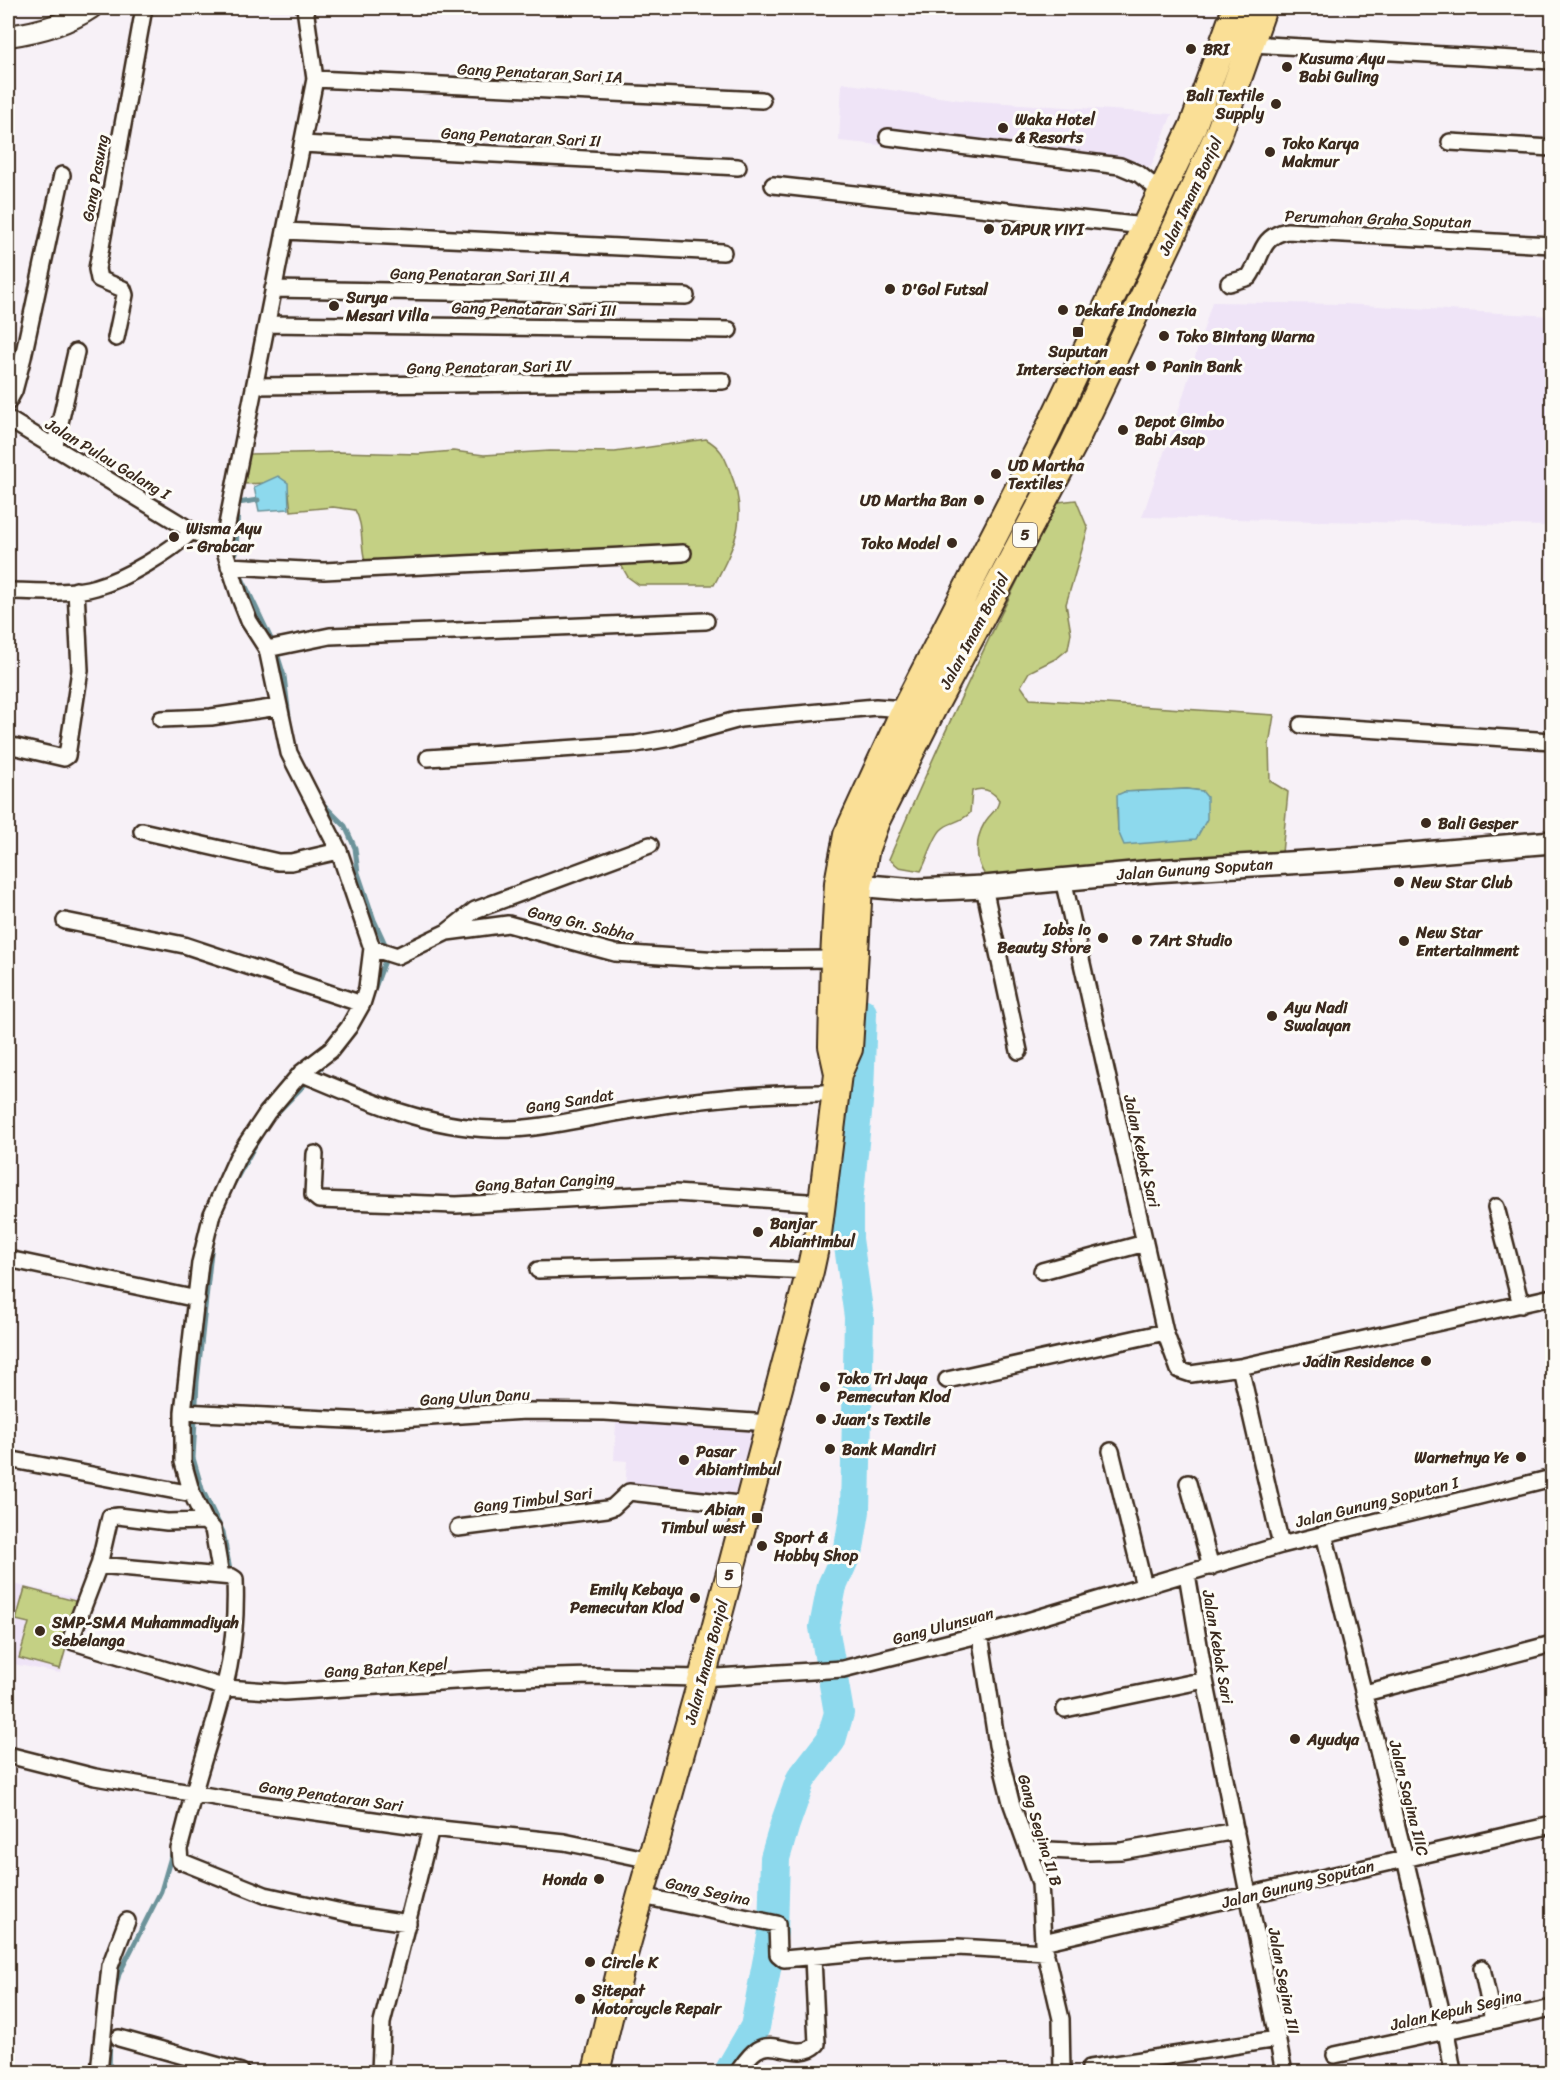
<svg xmlns="http://www.w3.org/2000/svg" width="1560" height="2080" font-family="Sriracha,sans-serif">
<style>
.built{fill:#efe4f7}
.green{fill:#c4d084;stroke:#807d51;stroke-width:1.5;fill-rule:evenodd}
.water{fill:#8dd9ed;stroke:#6c939a;stroke-width:1.5}
.lines{fill:none;stroke-linecap:round;stroke-linejoin:round}
.stream{stroke:#6c939a;stroke-width:5}
.river{stroke:#8dd9ed;stroke-width:30}
.minor-casing{stroke:#3b2a1e;stroke-width:20}
.tertiary-casing{stroke:#3b2a1e;stroke-width:24}
.secondary-casing{stroke:#3b2a1e;stroke-width:26}
.trunk-casing{stroke:#3b2a1e;stroke-width:30}
.minor{stroke:#fdfcf7;stroke-width:15}
.tertiary{stroke:#fdfcf7;stroke-width:20}
.secondary{stroke:#fdfcf7;stroke-width:21}
.trunk{stroke:#fadf96;stroke-width:26}
.poi-dot{fill:#3b2a1e;stroke:#fdfcf7;stroke-width:2}
.labels{text-anchor:middle;dominant-baseline:central;stroke-width:6;stroke-linejoin:round;paint-order:stroke}
.shield{fill:#fdfcf7;stroke:#75695f;stroke-width:1.5}
.shield-label{font-size:15px;font-weight:bold;fill:#3b2a1e}
.poi-label{font-size:16px;font-weight:bold;fill:#3b2a1e;stroke:#fdfcf7;text-anchor:start}
.street-label{font-size:16px;fill:#3b2a1e;stroke:#fdfcf7}
</style>
<rect width="100%" height="100%" fill="#f7f1f7"/>
<filter id="ink" filterUnits="userSpaceOnUse"><feTurbulence type="fractalNoise" baseFrequency=".0167" numOctaves="2"/><feDisplacementMap in="SourceGraphic" scale="12" xChannelSelector="R" yChannelSelector="G"/><feConvolveMatrix kernelMatrix="1 2 1 2 8 2 1 2 1" color-interpolation-filters="sRGB"/></filter>
<g filter="url(#ink)">
<path class="built" d="M 842,83 L 960,100 L 1172,114 L 1151,167 L 980,155 L 839,141 Z
M 1212,302 L 1344,304 L 1552,316 L 1552,526 L 1142,517 L 1179,409 Z
M 616,1422 L 756,1429 L 737,1498 L 625,1489 L 627,1461 L 614,1460 Z
M 8,1583 L 82,1599 L 60,1673 L 8,1663 Z"/>
<path class="green" d="M 706,439 C 721,448 724,455 730,471 C 749,517 736,543 714,585 L 639,585 L 628,577 L 613,551 L 365,561 C 360,544 364,525 355,510 L 333,507 L 291,511 L 289,494 L 265,483 L 245,484 L 248,454 L 338,452 L 419,454 L 453,451 L 484,455 L 550,451 L 615,452 Z
M 1076,500 L 1088,529 L 1066,604 L 1071,633 L 1068,649 L 1057,658 L 1029,672 L 1021,686 L 1030,699 L 1274,715 L 1269,745 L 1270,781 L 1288,792 L 1282,853 L 1010,878 L 985,875 C 975,861 975,839 984,824 C 989,814 998,811 999,800 C 992,790 983,787 972,791 L 970,813 C 960,823 949,822 942,829 C 934,835 927,861 921,871 L 899,867 L 889,859 C 941,738 996,619 1058,502 ZM 1187,789 L 1202,791 L 1118,831 L 1117,810 L 1124,792 Z
M 25,1588 L 79,1602 L 60,1669 L 19,1658 L 29,1623 L 16,1620 Z"/>
<path class="water" d="M 278,476 L 288,483 L 289,509 L 259,511 L 254,487 Z
M 1187,789 L 1202,791 L 1207,797 L 1207,819 L 1196,839 L 1124,845 L 1118,831 L 1117,795 L 1124,792 Z"/>
<g class="lines">
<path class="stream" d="M 236,553 L 238,503 L 258,500
M 240,574 L 272,641
M 278,657 L 284,676 L 289,717
M 321,802 L 345,826 L 355,848 L 358,873 L 374,920 L 385,944 L 386,958 L 371,998
M 352,1035 L 364,1015
M 273,1117 L 346,1042
M 229,1192 L 264,1129
M 212,1243 L 197,1382 L 193,1458 L 202,1489 L 223,1532 L 231,1576
M 114,1993 L 119,1974 L 161,1891 L 173,1850
M 109,2072 L 110,2032"/>
<path class="river" d="M 729,2072 L 755,2027 L 773,1932 L 775,1858 L 785,1824 L 801,1779 L 831,1740 L 839,1713 L 824,1627 L 832,1586 L 849,1548 L 855,1511 L 859,1317 L 848,1239 L 848,1204 L 859,1092 L 862,1013"/>
<g class="minor-casing">
<path id="minor" d="M 1251,44 L 1552,61
M 315,79 L 762,100
M 888,137 L 1120,166 L 1139,174 L 1161,192
M 1450,142 L 1552,148
M 302,144 L 738,167
M 773,185 L 1144,226
M 285,231 L 723,252
M 1229,283 L 1249,277 C 1263,257 1259,237 1287,231 L 1552,245
M 273,289 L 686,296
M 267,324 L 729,330
M 116,338 L 125,295 L 123,289 L 99,279 L 97,269 L 144,8
M 255,386 L 723,381
M 8,402 L 14,391 L 23,357 L 62,175
M 8,419 L 192,531 L 223,545
M 54,449 L 76,352
M 229,566 L 324,571 L 683,553
M 8,591 C 36,591 68,595 96,587 C 127,578 168,553 192,531
M 267,649 L 330,636 L 706,621
M 161,719 L 211,717 L 278,707
M 1301,725 L 1552,741
M 8,745 L 64,758 L 67,756 L 80,670 L 76,590
M 428,758 L 636,744 L 671,738 L 740,719 L 876,707 L 905,709
M 142,831 L 278,862 L 291,862 L 339,851
M 1063,879 L 1165,1332 L 1179,1370 L 1191,1374 L 1240,1367 L 1552,1297
M 984,887 L 1019,1051
M 65,921 L 184,945 L 362,1004
M 447,932 L 475,910 L 650,845
M 372,948 L 397,956 L 447,932 L 508,924 L 615,953 L 720,960 L 834,959
M 301,1073 C 363,1099 424,1127 492,1129 C 537,1131 587,1117 632,1110 C 699,1099 768,1092 836,1093
M 315,1154 L 313,1195 L 319,1200 L 456,1205 L 675,1193 L 822,1203
M 1496,1207 L 1521,1305
M 8,1259 L 197,1299
M 538,1270 L 702,1266 L 810,1271
M 1042,1271 L 1145,1243
M 1240,1367 L 1281,1545
M 947,1380 L 1165,1332
M 183,1412 L 368,1421 L 526,1411 L 605,1412 L 769,1423
M 1111,1451 L 1144,1586
M 8,1459 L 192,1494 L 183,1462 L 183,1412 L 200,1263 L 212,1214 L 237,1158 L 267,1113 L 301,1073 L 331,1050 L 349,1027 L 362,1004 L 367,988 L 372,948 L 339,851 L 289,753 L 267,649 L 249,621 L 240,598 L 223,545 L 315,79 L 305,8
M 1188,1483 L 1211,1567
M 192,1494 L 205,1521 L 213,1529 L 221,1576
M 205,1521 L 167,1522 L 118,1516 L 110,1517 L 99,1565 L 72,1636 L 74,1642 L 226,1688 L 285,1692 L 486,1679 L 593,1676 L 702,1678 L 843,1669 L 994,1631 L 1281,1545 L 1552,1478
M 458,1528 L 607,1509 L 613,1507 L 629,1492 L 748,1505
M 1324,1534 L 1405,1859 L 1446,2031 L 1453,2072
M 99,1565 L 232,1577 L 235,1579 C 238,1654 223,1695 202,1764 C 193,1792 187,1821 179,1849 L 180,1861 L 265,1895 L 355,1915 L 408,1923
M 1187,1574 L 1205,1680 L 1284,2072
M 980,1634 L 997,1745 L 1011,1802 L 1040,1883 L 1043,1942 L 1061,2019 L 1062,2072
M 1365,1693 L 1552,1644
M 1065,1709 L 1205,1680
M 8,1755 L 95,1777 L 251,1803 L 431,1828 L 564,1842 L 651,1860
M 1029,1849 L 1089,1852 L 1121,1851 L 1236,1831
M 642,1896 L 777,1924 L 778,1954 L 784,1959 L 882,1950 L 957,1947 L 1046,1952
M 1043,1942 L 1552,1825
M 1482,1968 L 1493,2020
M 119,2038 L 241,2072
M 1335,2055 L 1552,2008
M 1090,2068 L 1277,2039
M 99,2072 L 110,1966 L 127,1921
M 380,2072 L 382,2023 L 431,1828
M 738,2072 C 743,2065 749,2055 757,2050 C 775,2038 799,2062 817,2044 L 813,1957"/>
</g>
<g class="tertiary-casing">
<path id="tertiary" d="M 8,36 C 37,32 66,25 91,8"/>
</g>
<g class="secondary-casing">
<path id="secondary" d="M 844,884 L 916,890 L 984,887 L 1154,871 L 1354,859 L 1552,842"/>
</g>
<g class="trunk-casing">
<path id="trunk" d="M 838,1073 L 832,1046 L 834,959 L 838,883 L 847,835 L 905,709 L 1046,435 L 1193,126 L 1236,8
M 596,2072 L 624,1955 L 702,1678 L 810,1271 L 818,1234 L 838,1074 L 849,1049 L 859,886 L 866,848 L 876,821 L 932,710 L 1073,445 L 1173,234 L 1220,130 L 1263,8"/>
</g>
<use href="#minor" class="minor"/>
<use href="#tertiary" class="tertiary"/>
<use href="#secondary" class="secondary"/>
<use href="#trunk" class="trunk"/>
</g>
</g>
<g class="poi-dot">
<circle cx="1191" cy="49" r="6"/>
<circle cx="1287" cy="67" r="6"/>
<circle cx="1276" cy="104" r="6"/>
<circle cx="1003" cy="128" r="6"/>
<circle cx="1270" cy="152" r="6"/>
<circle cx="989" cy="229" r="6"/>
<circle cx="890" cy="289" r="6"/>
<circle cx="334" cy="306" r="6"/>
<circle cx="1063" cy="310" r="6"/>
<rect x="1072" y="326" width="12" height="12" rx="3"/>
<circle cx="1164" cy="336" r="6"/>
<circle cx="1151" cy="366" r="6"/>
<circle cx="1123" cy="430" r="6"/>
<circle cx="996" cy="474" r="6"/>
<circle cx="979" cy="500" r="6"/>
<circle cx="174" cy="537" r="6"/>
<circle cx="952" cy="543" r="6"/>
<circle cx="1426" cy="823" r="6"/>
<circle cx="1399" cy="882" r="6"/>
<circle cx="1103" cy="938" r="6"/>
<circle cx="1137" cy="940" r="6"/>
<circle cx="1404" cy="941" r="6"/>
<circle cx="1272" cy="1016" r="6"/>
<circle cx="758" cy="1232" r="6"/>
<circle cx="1426" cy="1361" r="6"/>
<circle cx="825" cy="1387" r="6"/>
<circle cx="821" cy="1419" r="6"/>
<circle cx="830" cy="1449" r="6"/>
<circle cx="1521" cy="1457" r="6"/>
<circle cx="684" cy="1460" r="6"/>
<rect x="751" y="1512" width="12" height="12" rx="3"/>
<circle cx="762" cy="1546" r="6"/>
<circle cx="695" cy="1598" r="6"/>
<circle cx="40" cy="1631" r="6"/>
<circle cx="1295" cy="1739" r="6"/>
<circle cx="599" cy="1879" r="6"/>
<circle cx="590" cy="1962" r="6"/>
<circle cx="580" cy="1999" r="6"/>
</g>
<g class="labels">
<g class="shield">
<rect x="1013" y="523" width="24" height="24" rx="4.5"/>
<rect x="717" y="1563" width="24" height="24" rx="4.5"/>
</g>
<g class="shield-label">
<text x="1025" y="535">5</text>
<text x="729" y="1575">5</text>
</g>
<g class="poi-label">
<text x="1203" y="49">BRI</text>
<text x="1299" y="58">Kusuma Ayu<tspan x="1299" dy="18">Babi Guling</tspan></text>
<text x="1264" y="95" text-anchor="end">Bali Textile<tspan x="1264" dy="18">Supply</tspan></text>
<text x="1015" y="119">Waka Hotel<tspan x="1015" dy="18">&amp; Resorts</tspan></text>
<text x="1282" y="143">Toko Karya<tspan x="1282" dy="18">Makmur</tspan></text>
<text x="1001" y="229">DAPUR YIYI</text>
<text x="902" y="289">D'Gol Futsal</text>
<text x="346" y="297">Surya<tspan x="346" dy="18">Mesari Villa</tspan></text>
<text x="1075" y="310">Dekafe Indonezia</text>
<text x="1176" y="336">Toko Bintang Warna</text>
<text x="1078" y="351" text-anchor="middle">Suputan<tspan x="1078" dy="18">Intersection east</tspan></text>
<text x="1163" y="366">Panin Bank</text>
<text x="1135" y="421">Depot Gimbo<tspan x="1135" dy="18">Babi Asap</tspan></text>
<text x="1008" y="465">UD Martha<tspan x="1008" dy="18">Textiles</tspan></text>
<text x="967" y="500" text-anchor="end">UD Martha Ban</text>
<text x="186" y="528">Wisma Ayu<tspan x="186" dy="18">- Grabcar</tspan></text>
<text x="940" y="543" text-anchor="end">Toko Model</text>
<text x="1438" y="823">Bali Gesper</text>
<text x="1411" y="882">New Star Club</text>
<text x="1091" y="929" text-anchor="end">Iobs Io<tspan x="1091" dy="18">Beauty Store</tspan></text>
<text x="1416" y="932">New Star<tspan x="1416" dy="18">Entertainment</tspan></text>
<text x="1149" y="940">7Art Studio</text>
<text x="1284" y="1007">Ayu Nadi<tspan x="1284" dy="18">Swalayan</tspan></text>
<text x="770" y="1223">Banjar<tspan x="770" dy="18">Abiantimbul</tspan></text>
<text x="1414" y="1361" text-anchor="end">Jadin Residence</text>
<text x="837" y="1378">Toko Tri Jaya<tspan x="837" dy="18">Pemecutan Klod</tspan></text>
<text x="833" y="1419">Juan's Textile</text>
<text x="842" y="1449">Bank Mandiri</text>
<text x="696" y="1451">Pasar<tspan x="696" dy="18">Abiantimbul</tspan></text>
<text x="1509" y="1457" text-anchor="end">Warnetnya Ye</text>
<text x="745" y="1509" text-anchor="end">Abian<tspan x="745" dy="18">Timbul west</tspan></text>
<text x="774" y="1537">Sport &amp;<tspan x="774" dy="18">Hobby Shop</tspan></text>
<text x="683" y="1589" text-anchor="end">Emily Kebaya<tspan x="683" dy="18">Pemecutan Klod</tspan></text>
<text x="52" y="1622">SMP-SMA Muhammadiyah<tspan x="52" dy="18">Sebelanga</tspan></text>
<text x="1307" y="1739">Ayudya</text>
<text x="587" y="1879" text-anchor="end">Honda</text>
<text x="602" y="1962">Circle K</text>
<text x="592" y="1990">Sitepat<tspan x="592" dy="18">Motorcycle Repair</tspan></text>
</g>
<g class="street-label">
<text transform="translate(540 73) rotate(3)">Gang Penataran Sari IA</text>
<text transform="translate(521 137) rotate(3)">Gang Penataran Sari II</text>
<text transform="translate(95 178) rotate(-80)">Gang Pasung</text>
<text transform="translate(1190 196) rotate(-65)">Jalan Imam Bonjol</text>
<text transform="translate(1378 219) rotate(2)">Perumahan Graha Soputan</text>
<text transform="translate(480 275) rotate(1)">Gang Penataran Sari III A</text>
<text transform="translate(534 309) rotate(1)">Gang Penataran Sari III</text>
<text transform="translate(489 367) rotate(-1)">Gang Penataran Sari IV</text>
<text transform="translate(108 459) rotate(31)">Jalan Pulau Galang I</text>
<text transform="translate(974 631) rotate(-62)">Jalan Imam Bonjol</text>
<text transform="translate(1195 869) rotate(-4)">Jalan Gunung Soputan</text>
<text transform="translate(581 923) rotate(13)">Gang Gn. Sabha</text>
<text transform="translate(570 1101) rotate(-9)">Gang Sandat</text>
<text transform="translate(1142 1151) rotate(77)">Jalan Kebak Sari</text>
<text transform="translate(545 1182) rotate(-3)">Gang Batan Canging</text>
<text transform="translate(475 1397) rotate(-3)">Gang Ulun Danu</text>
<text transform="translate(533 1500) rotate(-7)">Gang Timbul Sari</text>
<text transform="translate(1377 1502) rotate(-14)">Jalan Gunung Soputan I</text>
<text transform="translate(943 1626) rotate(-15)">Gang Ulunsuan</text>
<text transform="translate(1218 1647) rotate(80)">Jalan Kebak Sari</text>
<text transform="translate(706 1662) rotate(-75)">Jalan Imam Bonjol</text>
<text transform="translate(386 1668) rotate(-4)">Gang Batan Kepel</text>
<text transform="translate(331 1796) rotate(8)">Gang Penataran Sari</text>
<text transform="translate(1409 1798) rotate(76)">Jalan Sagina IIIC</text>
<text transform="translate(1040 1830) rotate(73)">Gang Segina II B</text>
<text transform="translate(1298 1884) rotate(-14)">Jalan Gunung Soputan</text>
<text transform="translate(708 1891) rotate(12)">Gang Segina</text>
<text transform="translate(1284 1981) rotate(79)">Jalan Segina III</text>
<text transform="translate(1456 2010) rotate(-13)">Jalan Kepuh Segina</text>
</g>
</g>
<rect width="1560" height="2080" fill="none" stroke="#fdfcf7" stroke-width="30"/>
<rect x="15" y="15" width="1530" height="2050" fill="none" stroke="#3b2a1e" stroke-width="2" filter="url(#ink)"/>
</svg>
